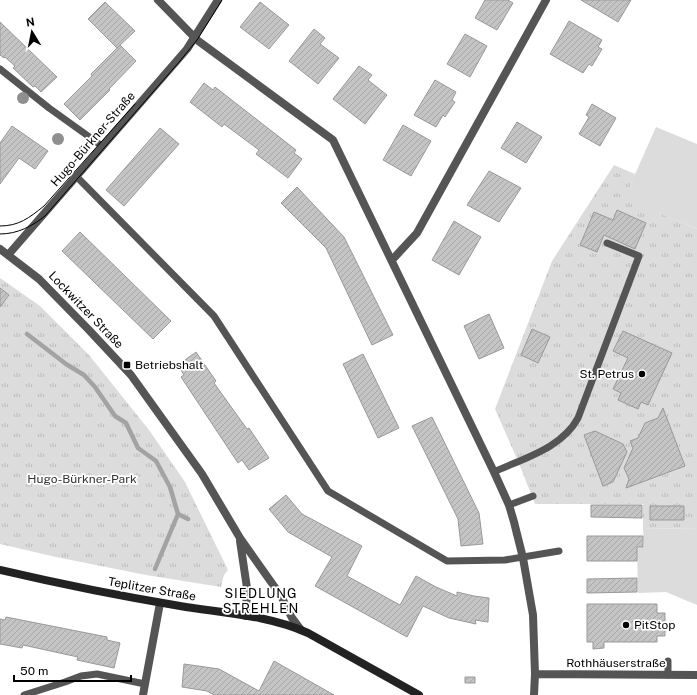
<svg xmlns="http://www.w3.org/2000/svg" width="697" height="695" font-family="'Public Sans',sans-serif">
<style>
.green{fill:#dcdcdc}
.park{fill:url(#park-tufts)}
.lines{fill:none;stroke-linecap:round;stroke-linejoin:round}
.stream{stroke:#a3a3a3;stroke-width:4.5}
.building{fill:url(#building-hatch);stroke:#999}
.lane{stroke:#555;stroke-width:7}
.street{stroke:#555;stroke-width:8}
.secondary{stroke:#222;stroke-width:8}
.tram{stroke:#000;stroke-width:1}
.tree{fill:#8f8f8f}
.poi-dot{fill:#000;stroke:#fff;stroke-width:1.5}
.labels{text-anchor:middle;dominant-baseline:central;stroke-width:3.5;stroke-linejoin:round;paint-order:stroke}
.street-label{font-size:12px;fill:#000;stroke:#fff}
.poi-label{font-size:12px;fill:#000;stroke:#fff;text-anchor:start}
.park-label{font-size:12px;fill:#333;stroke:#fff}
.neighbourhood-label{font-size:13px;letter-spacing:1px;fill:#000;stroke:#fff}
</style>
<defs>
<pattern id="park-tufts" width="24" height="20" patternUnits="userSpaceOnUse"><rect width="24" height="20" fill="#dcdcdc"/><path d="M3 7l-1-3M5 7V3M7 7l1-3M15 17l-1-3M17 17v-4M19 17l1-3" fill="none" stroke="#bbb"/></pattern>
<pattern id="building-hatch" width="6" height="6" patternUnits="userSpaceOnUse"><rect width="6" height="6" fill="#c4c4c4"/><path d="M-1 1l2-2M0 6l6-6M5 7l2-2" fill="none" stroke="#a7a7a7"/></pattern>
</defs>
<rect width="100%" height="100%" fill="#fff"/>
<path class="green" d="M 656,127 L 697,144 L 697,229 L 624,199 Z
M 643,528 L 697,529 L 697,605 L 666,592 L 638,593 L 637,548 L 644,547 Z"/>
<path class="park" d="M 614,165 L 635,174 L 625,199 L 697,229 L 697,529 L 643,528 L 643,504 L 535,504 L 518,461 L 495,409 L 552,261 Z
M 0,278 L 40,306 L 89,355 L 149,430 L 185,482 L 228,570 L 224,575 L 221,587 L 146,575 L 56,557 L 0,544 Z"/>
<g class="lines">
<path class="stream" d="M 27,334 L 66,364 L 84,375 L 95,387 L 115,416 L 126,423 L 138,448 L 156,461 L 170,487 L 178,514 L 188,519
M 155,569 L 178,514"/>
</g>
<path class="building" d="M 485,0 L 508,0 L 513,3 L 497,30 L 475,18 Z
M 581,0 L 631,0 L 618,22 Z
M 105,2 L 135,31 L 117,48 L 88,19 Z
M 260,2 L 289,25 L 269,49 L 240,27 Z
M 569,21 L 602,40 L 598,47 L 602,49 L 592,66 L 589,64 L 583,73 L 550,54 Z
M 0,22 L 57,77 L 41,92 L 35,86 L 33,87 L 13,68 L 15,66 L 5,57 L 4,58 L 0,55 Z
M 314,29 L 325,38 L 320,44 L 339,58 L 318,84 L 289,61 Z
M 465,34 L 487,46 L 470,77 L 447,64 Z
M 120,45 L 136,61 L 109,89 L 110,90 L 80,120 L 64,104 L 92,76 L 91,74 Z
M 359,66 L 372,75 L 368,80 L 387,95 L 365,124 L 333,99 Z
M 435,80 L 456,92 L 452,100 L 455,102 L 445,117 L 443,115 L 436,127 L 414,115 Z
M 204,83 L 213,90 L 215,87 L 296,150 L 294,153 L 302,159 L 288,178 L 256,154 L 259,150 L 224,124 L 222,127 L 190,102 Z
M 592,104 L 616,118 L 600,146 L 579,134 L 589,117 L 586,115 Z
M 517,122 L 542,137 L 526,163 L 501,148 Z
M 403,125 L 431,141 L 411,176 L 383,160 Z
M 12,126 L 48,151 L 35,169 L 19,158 L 0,184 L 0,143 Z
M 160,128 L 179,144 L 124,206 L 106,190 Z
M 489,171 L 521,188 L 499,222 L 467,205 Z
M 297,187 L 344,237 L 393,335 L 372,345 L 326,248 L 281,203 Z
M 617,210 L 646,223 L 635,249 L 604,235 L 597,252 L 580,245 L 594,212 L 613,220 Z
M 454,221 L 481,237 L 459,275 L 432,260 Z
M 80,232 L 171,321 L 153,339 L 62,251 Z
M 0,288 L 9,295 L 0,307 Z
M 489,314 L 504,348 L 479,359 L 464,326 Z
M 532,329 L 550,337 L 538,363 L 521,355 Z
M 623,331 L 672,353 L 648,405 L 641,402 L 638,409 L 618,400 L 621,393 L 613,389 L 628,358 L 613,351 Z
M 196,352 L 216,381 L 214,383 L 247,429 L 249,428 L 269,458 L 249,470 L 242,460 L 238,463 L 181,377 L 184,375 L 178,365 Z
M 363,354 L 399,428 L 378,438 L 343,364 Z
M 663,408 L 685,466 L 626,488 L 629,479 L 624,468 L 633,448 L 630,441 L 638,438 L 645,423 L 658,418 Z
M 432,417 L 479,513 L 483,544 L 461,546 L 458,519 L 412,426 Z
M 595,431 L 623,444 L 627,452 L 613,482 L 603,486 L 584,435 Z
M 286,495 L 302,514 L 362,546 L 347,576 L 400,605 L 416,576 L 436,587 L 457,596 L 457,592 L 474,596 L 489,598 L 488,622 L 475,620 L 476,624 L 449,618 L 423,606 L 407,637 L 315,586 L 332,557 L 288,532 L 269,509 Z
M 591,505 L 642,505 L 642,518 L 591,517 Z
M 650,506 L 684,506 L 684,520 L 650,520 Z
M 587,536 L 643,536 L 643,547 L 637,547 L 637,561 L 587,561 Z
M 637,578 L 637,592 L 587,593 L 587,579 Z
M 587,604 L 657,604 L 657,613 L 665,613 L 665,636 L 657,636 L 657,642 L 604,642 L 604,648 L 593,649 L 593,642 L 587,642 Z
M 6,617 L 107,637 L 107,640 L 120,643 L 114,668 L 77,660 L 78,657 L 23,645 L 22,648 L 0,644 L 0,619 L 5,620 Z
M 274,661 L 334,695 L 214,695 L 207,691 L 182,687 L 184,664 L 219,669 L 259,691 Z
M 465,677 L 475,677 L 475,683 L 465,683 Z"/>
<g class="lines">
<path class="lane" d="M 0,69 L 49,108 L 102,146
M 76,176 L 214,316 L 328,491 L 447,561 L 505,560 L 559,551
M 494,472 C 524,458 562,448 578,418 L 639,256 L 607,243
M 509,505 L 533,496
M 668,675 L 668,661
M 24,695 L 65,682 L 81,676 L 97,674 L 145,684"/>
<path class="street" d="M 158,0 L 197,40 L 333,140 L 494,472 L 509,505 L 514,522 L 523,558 L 533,615 L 535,674 L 534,695
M 0,249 L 39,279 L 88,329 L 131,375 L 202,474 L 240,538 L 281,596 L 292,618 L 301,630
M 8,255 L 187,49 L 218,0
M 392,260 L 417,233 L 546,0
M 240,541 L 247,588 L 246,616
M 535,674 L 697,675
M 143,695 L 160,603"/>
<path class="secondary" d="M 0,570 C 60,584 119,596 180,606 C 223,613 268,615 308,633 L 419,695"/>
<path class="tram" d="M 0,226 C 19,226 29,218 44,206 L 135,104
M 0,234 C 18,234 32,226 45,216 L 180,61 L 197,40 L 222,0"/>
</g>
<g class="tree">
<circle cx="23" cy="98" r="6"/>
<circle cx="58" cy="139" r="6"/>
</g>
<g class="poi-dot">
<rect x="123" y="361" width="8" height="8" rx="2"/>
<circle cx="642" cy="374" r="4"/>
<circle cx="626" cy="625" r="4"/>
</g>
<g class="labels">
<g class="street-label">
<text transform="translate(93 139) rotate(-49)">Hugo-Bürkner-Straße</text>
<text transform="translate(86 310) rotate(46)">Lockwitzer Straße</text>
<text transform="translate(152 589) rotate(10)">Teplitzer Straße</text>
<text x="616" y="663">Rothhäuserstraße</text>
</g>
<g class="poi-label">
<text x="135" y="365">Betriebshalt</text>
<text x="634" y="374" text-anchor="end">St. Petrus</text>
<text x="634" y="625">PitStop</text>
</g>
<g class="park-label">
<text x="82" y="479">Hugo-Bürkner-Park</text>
</g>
<g class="neighbourhood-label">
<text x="261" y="593">SIEDLUNG<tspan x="261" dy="15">STREHLEN</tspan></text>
</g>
</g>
<g transform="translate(32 32) rotate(350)" stroke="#ffffff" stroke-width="3" paint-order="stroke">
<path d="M0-3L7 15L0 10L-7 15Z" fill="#000000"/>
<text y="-6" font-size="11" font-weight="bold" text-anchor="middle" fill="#000000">N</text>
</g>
<path d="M14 675v6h117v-6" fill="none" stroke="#000000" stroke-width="2"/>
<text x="20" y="675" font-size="12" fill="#000000" stroke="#ffffff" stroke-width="3" paint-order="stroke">50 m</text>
</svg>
